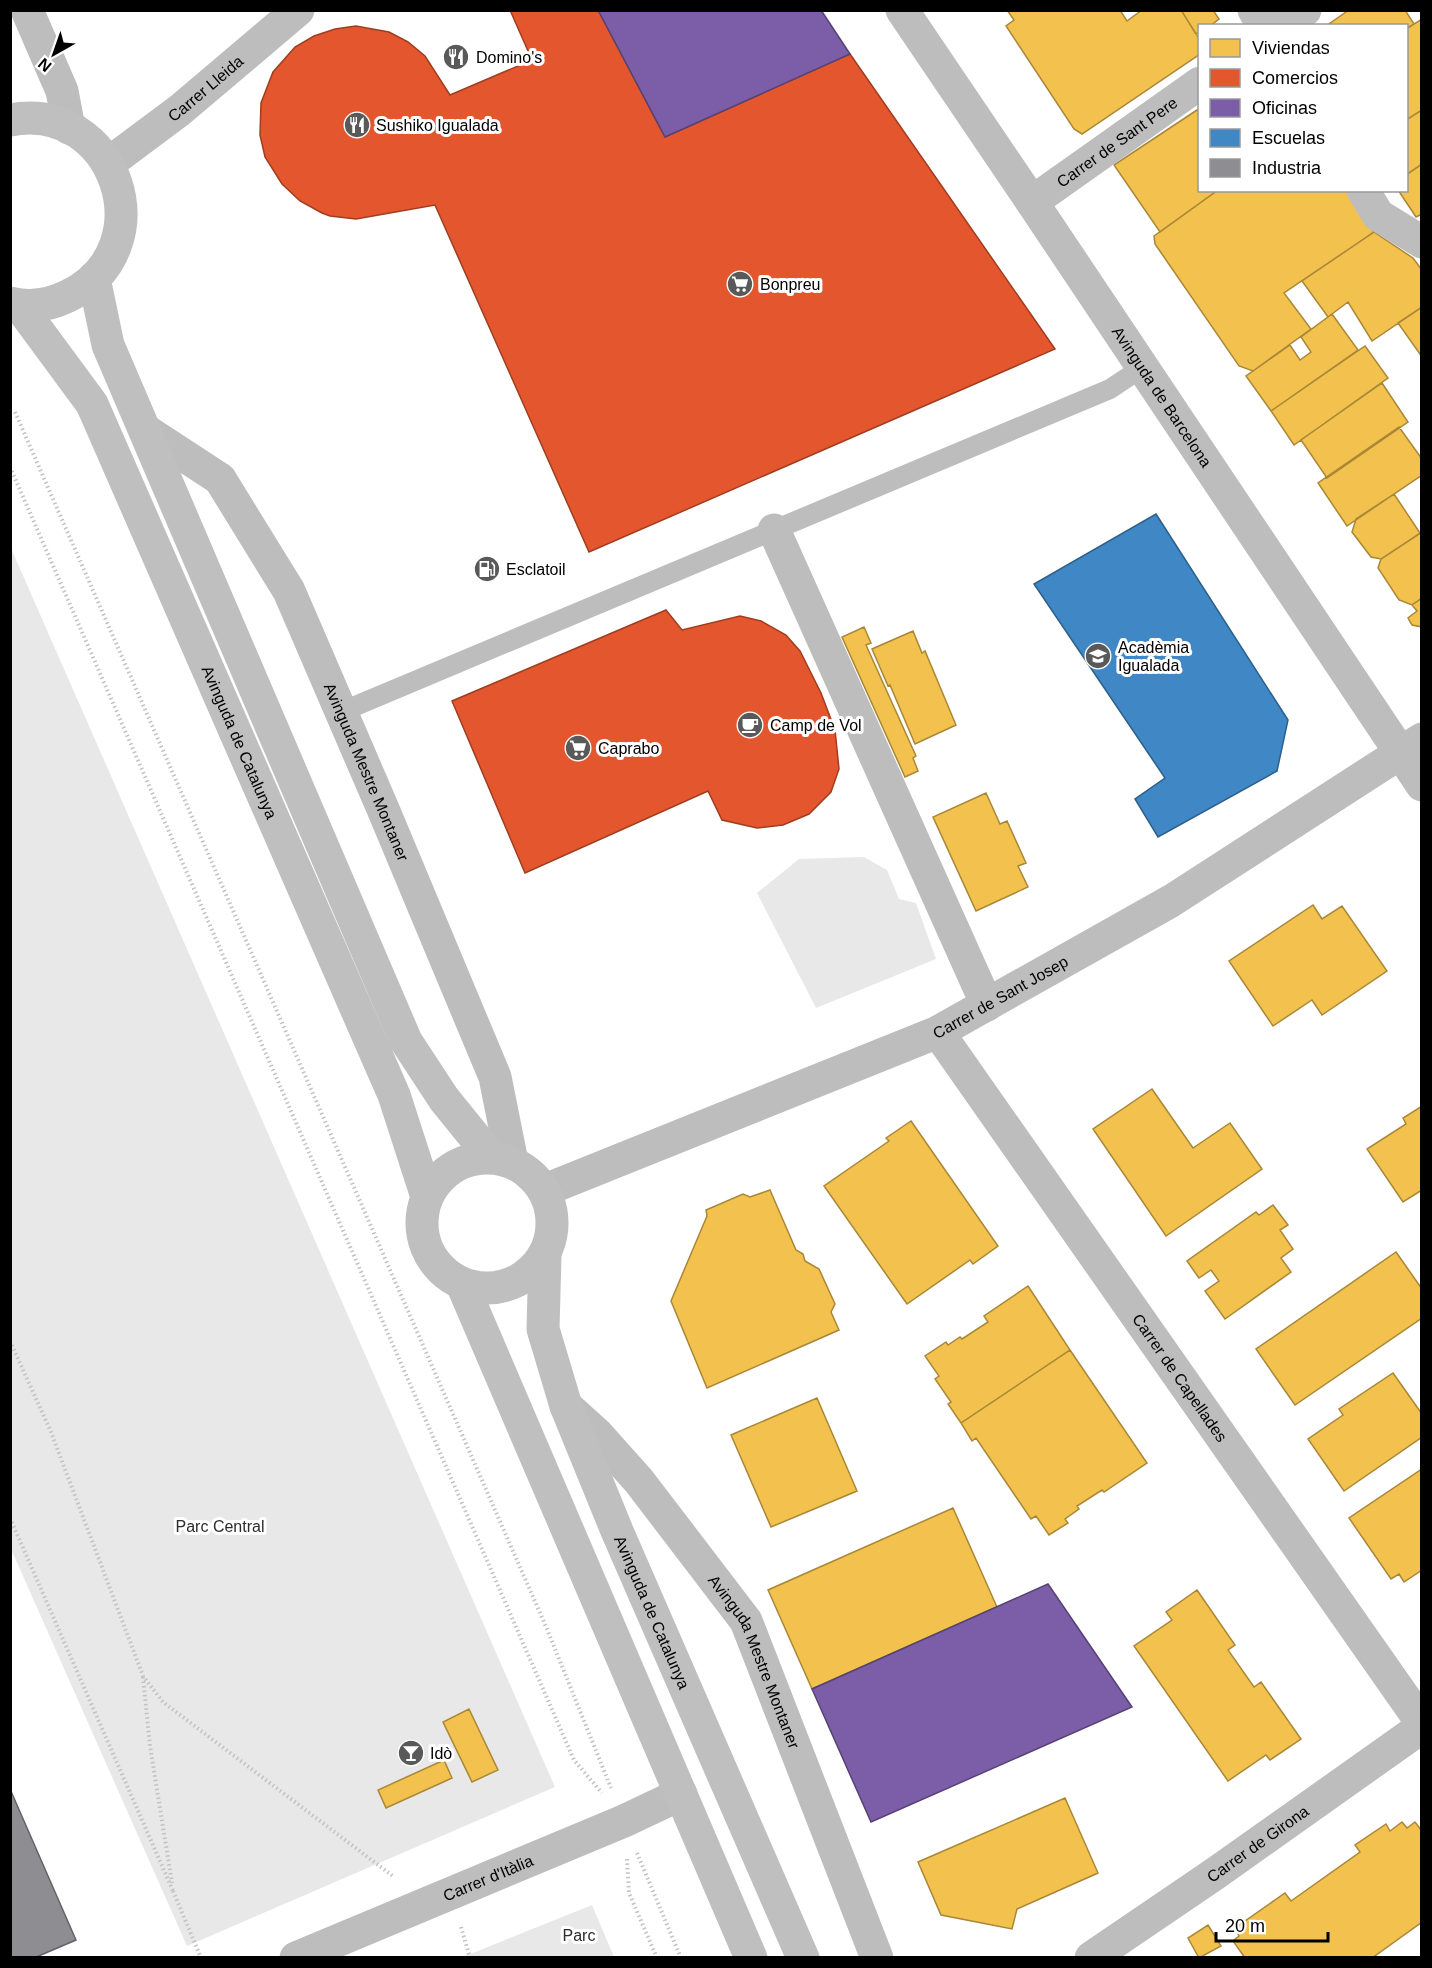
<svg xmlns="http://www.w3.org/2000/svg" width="1432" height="1968" font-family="Arial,sans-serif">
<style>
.green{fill:#e8e8e8}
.homes{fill:#f2c14e;stroke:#a98737;stroke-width:1.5}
.shops{fill:#e4572e;stroke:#a03d20;stroke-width:1.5}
.offices{fill:#7b5ea7;stroke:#564275;stroke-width:1.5}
.schools{fill:#3f88c5;stroke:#2c5f8a;stroke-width:1.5}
.industry{fill:#8d8d92;stroke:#636366;stroke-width:1.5}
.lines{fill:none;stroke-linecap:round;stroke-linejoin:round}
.path{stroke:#c2c2c2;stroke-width:4;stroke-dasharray:1.5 3;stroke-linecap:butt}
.lane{stroke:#bdbdbd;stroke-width:20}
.street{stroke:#bdbdbd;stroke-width:33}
.secondary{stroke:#bfbfbf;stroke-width:33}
.labels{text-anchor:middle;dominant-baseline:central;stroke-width:6;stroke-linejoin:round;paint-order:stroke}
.poi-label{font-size:16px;fill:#000;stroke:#fff;text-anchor:start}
.street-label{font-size:16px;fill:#000;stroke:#fff}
.park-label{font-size:16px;fill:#2c2c2c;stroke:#fff}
</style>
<rect width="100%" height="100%" fill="#fff"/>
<path class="green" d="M 10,546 L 555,1787 L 187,1946 L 11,1549 Z
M 864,857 L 887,870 L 899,899 L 916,903 L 936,959 L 816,1008 L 757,893 L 799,859 Z
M 592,1905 L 614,1957 L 463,1957 Z"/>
<path class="homes" d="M 1007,10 L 1120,10 L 1127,21 L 1142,10 L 1181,10 L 1200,40 L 1200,54 L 1082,134 L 1074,129 L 1006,26 L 1014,20 Z
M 1181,10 L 1213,10 L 1219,19 L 1210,26 L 1200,26 L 1200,32 L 1196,34 Z
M 1349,10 L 1405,10 L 1414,24 L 1406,29 L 1406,26 L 1326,26 Z
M 1422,19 L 1422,110 L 1406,120 L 1406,29 Z
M 1200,108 L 1200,190 L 1218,190 L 1160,232 L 1114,165 Z
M 1422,110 L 1422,164 L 1406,175 L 1406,120 Z
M 1422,164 L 1422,214 L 1416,217 L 1398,190 L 1406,190 L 1406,175 Z
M 1218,190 L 1346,190 L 1374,232 L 1284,293 L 1311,329 L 1253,371 L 1239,366 L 1155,244 L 1154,236 Z
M 1374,232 L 1413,258 L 1422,270 L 1422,307 L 1372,341 L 1348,302 L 1328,317 L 1302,281 Z
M 1422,307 L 1422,357 L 1398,323 Z
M 1332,314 L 1358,350 L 1271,411 L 1246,376 L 1290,345 L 1300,360 L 1311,352 L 1301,337 Z
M 1365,346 L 1388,378 L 1294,445 L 1271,411 Z
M 1382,383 L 1408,422 L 1327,478 L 1301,440 Z
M 1399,427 L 1422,459 L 1422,475 L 1347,526 L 1318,483 Z
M 1394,494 L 1420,533 L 1381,559 L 1371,557 L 1352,532 L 1356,519 Z
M 1422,532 L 1422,598 L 1412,605 L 1399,600 L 1378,568 L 1381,559 Z
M 1422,598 L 1422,627 L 1412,625 L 1408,618 L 1417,611 L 1412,605 Z
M 864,627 L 871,643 L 866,645 L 916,756 L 913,758 L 918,771 L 905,777 L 842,637 Z
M 913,631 L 922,653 L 925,651 L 956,725 L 915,744 L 890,685 L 888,686 L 872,649 Z
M 986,793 L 1000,824 L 1007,821 L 1026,863 L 1018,866 L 1028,887 L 976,911 L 933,817 Z
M 1313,905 L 1322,919 L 1342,906 L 1387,971 L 1322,1015 L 1312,1000 L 1273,1026 L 1229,961 Z
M 1152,1089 L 1193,1148 L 1230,1123 L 1262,1169 L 1166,1236 L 1093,1129 Z
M 1422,1106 L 1422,1190 L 1403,1202 L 1367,1149 L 1406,1124 L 1403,1118 Z
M 911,1121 L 998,1246 L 973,1264 L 970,1260 L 907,1304 L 824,1186 L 889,1141 L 886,1138 Z
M 770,1190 L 796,1250 L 803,1254 L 805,1261 L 819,1269 L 835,1304 L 831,1312 L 839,1330 L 707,1388 L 671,1301 L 707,1216 L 706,1210 L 743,1194 L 750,1197 Z
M 1273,1205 L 1288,1225 L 1280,1230 L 1293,1249 L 1281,1258 L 1291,1272 L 1225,1319 L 1205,1291 L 1219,1281 L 1211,1270 L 1199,1278 L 1187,1261 L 1256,1212 L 1259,1215 Z
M 1396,1252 L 1422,1289 L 1422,1318 L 1295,1405 L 1256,1349 Z
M 1028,1286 L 1070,1350 L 961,1423 L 948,1404 L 951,1402 L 935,1379 L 939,1376 L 925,1356 L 946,1342 L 948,1345 L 960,1337 L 962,1339 L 988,1322 L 984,1316 Z
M 1070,1350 L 1147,1463 L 1104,1492 L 1102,1490 L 1077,1506 L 1079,1509 L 1065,1519 L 1068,1523 L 1049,1535 L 1036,1516 L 1031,1519 L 976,1438 L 972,1441 L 961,1423 Z
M 1393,1373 L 1422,1414 L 1422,1437 L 1344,1491 L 1308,1439 L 1343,1415 L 1339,1409 Z
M 817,1398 L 857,1491 L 771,1527 L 731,1435 Z
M 1422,1469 L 1422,1570 L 1404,1582 L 1399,1574 L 1391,1579 L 1349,1518 Z
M 953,1508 L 997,1607 L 812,1689 L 768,1590 Z
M 1197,1590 L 1235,1645 L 1228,1650 L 1254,1687 L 1261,1682 L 1301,1739 L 1270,1760 L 1266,1755 L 1228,1781 L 1134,1646 L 1172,1620 L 1166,1612 Z
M 469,1709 L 498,1770 L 472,1782 L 443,1722 Z
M 444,1760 L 452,1778 L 386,1808 L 378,1790 Z
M 1065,1798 L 1098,1873 L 1017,1909 L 1012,1929 L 941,1915 L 918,1862 Z
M 1402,1822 L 1407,1828 L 1415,1822 L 1422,1831 L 1422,1922 L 1372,1958 L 1245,1958 L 1233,1941 L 1239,1936 L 1235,1928 L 1285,1893 L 1291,1901 L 1360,1852 L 1355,1845 L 1386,1824 L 1390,1831 Z
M 1208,1925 L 1221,1946 L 1199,1958 L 1188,1938 Z"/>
<path class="shops" d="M 510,10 L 598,10 L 665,137 L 850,54 L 1055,349 L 589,552 L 435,205 L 356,219 L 330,216 L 322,213 L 300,201 L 282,184 L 265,157 L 260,135 L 261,103 L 273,72 L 295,47 L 314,36 L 335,29 L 356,26 L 389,32 L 408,42 L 425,56 L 450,95 L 532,60 Z
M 666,610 L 682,630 L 740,616 L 761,621 L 786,635 L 800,651 L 821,693 L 835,730 L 839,769 L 831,792 L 809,814 L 783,825 L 757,828 L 722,820 L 708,791 L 525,873 L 452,701 Z"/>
<path class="offices" d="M 598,10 L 821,10 L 850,54 L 665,137 Z
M 1048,1584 L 1132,1707 L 871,1822 L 812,1689 Z"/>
<path class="schools" d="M 1156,514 L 1288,720 L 1277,771 L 1158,837 L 1135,799 L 1165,778 L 1034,584 Z"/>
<path class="industry" d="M 10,1789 L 76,1940 L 34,1958 L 10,1958 Z"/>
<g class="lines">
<path class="path" d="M 15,412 L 547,1629 L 611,1788
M 10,467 L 574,1760 L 602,1793
M 10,1341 L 51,1432 L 143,1676 L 163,1702 L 394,1877
M 10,1518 L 173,1891
M 143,1677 L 150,1746 L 172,1883
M 637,1853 L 681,1958
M 627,1859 L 629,1893 L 657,1958
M 173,1891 L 201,1958
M 461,1927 L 470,1958"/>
<path class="lane" d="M 341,712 L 1110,389 L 1143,367"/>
<g class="street">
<path d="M 27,10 L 62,91 L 69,128"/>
<path id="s1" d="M 902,10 L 1032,202 L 1422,785"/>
<path d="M 1254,10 L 1263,26"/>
<path d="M 1282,26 L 1305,10"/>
<path id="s2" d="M 109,163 L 180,110 L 298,10"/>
<path d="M 1363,190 L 1378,215 L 1422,242"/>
<path id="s3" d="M 1032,202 L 1200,83"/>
<path id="s4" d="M 145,430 L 220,479 L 289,591 L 383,809 L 495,1077 L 512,1162"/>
<path d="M 774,530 L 987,1005"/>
<path id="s5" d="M 938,1032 L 1422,1723"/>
<path id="s6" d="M 545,1190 L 938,1032 L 1171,901 L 1422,739"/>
<path id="s7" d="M 566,1406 L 597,1434 L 639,1481 L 746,1621 L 877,1958"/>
<path id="s8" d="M 296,1958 L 624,1821 L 681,1794"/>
<path id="s9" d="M 1091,1958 L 1216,1873 L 1422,1727"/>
</g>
<g class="secondary">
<path d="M 10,120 C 117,100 166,249 68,296 C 50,305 30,308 10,303"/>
<path d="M 94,278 L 108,345 L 406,1041 L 444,1099 L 491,1157"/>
<path id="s10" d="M 19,305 L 92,404 L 394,1095 L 427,1197"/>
<circle cx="487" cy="1223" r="65"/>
<path id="s11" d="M 545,1255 L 543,1329 L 566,1406 L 617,1531 L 803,1958"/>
<path d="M 462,1284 L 751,1958"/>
</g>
</g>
<defs>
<g id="restaurant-disc" transform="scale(1.35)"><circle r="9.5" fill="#595959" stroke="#fff"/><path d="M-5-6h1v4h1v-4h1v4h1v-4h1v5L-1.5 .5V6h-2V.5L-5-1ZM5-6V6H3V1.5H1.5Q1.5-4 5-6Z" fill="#fff"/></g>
<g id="supermarket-disc" transform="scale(1.35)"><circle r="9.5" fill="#595959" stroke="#fff"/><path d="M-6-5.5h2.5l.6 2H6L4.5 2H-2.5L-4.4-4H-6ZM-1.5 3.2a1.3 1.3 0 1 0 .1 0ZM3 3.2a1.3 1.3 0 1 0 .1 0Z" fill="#fff"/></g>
<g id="fuel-disc" transform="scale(1.35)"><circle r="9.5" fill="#595959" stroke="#fff"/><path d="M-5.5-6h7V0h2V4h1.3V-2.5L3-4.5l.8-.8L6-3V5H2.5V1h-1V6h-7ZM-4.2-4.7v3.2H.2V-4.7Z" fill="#fff"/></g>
<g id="school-disc" transform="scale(1.35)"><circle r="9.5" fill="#595959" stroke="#fff"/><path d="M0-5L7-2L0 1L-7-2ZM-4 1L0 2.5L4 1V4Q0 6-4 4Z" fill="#fff"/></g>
<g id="cafe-disc" transform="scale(1.35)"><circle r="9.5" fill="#595959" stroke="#fff"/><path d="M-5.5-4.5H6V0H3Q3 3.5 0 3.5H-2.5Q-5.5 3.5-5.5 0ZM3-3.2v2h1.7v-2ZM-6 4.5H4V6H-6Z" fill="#fff"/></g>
<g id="bar-disc" transform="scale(1.35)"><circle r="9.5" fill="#595959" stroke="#fff"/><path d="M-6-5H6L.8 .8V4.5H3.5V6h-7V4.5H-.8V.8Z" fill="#fff"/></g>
</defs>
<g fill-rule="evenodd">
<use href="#restaurant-disc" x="456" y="57"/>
<use href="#restaurant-disc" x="357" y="125"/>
<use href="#supermarket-disc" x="740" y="284"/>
<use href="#fuel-disc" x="487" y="569"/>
<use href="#school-disc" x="1098" y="656"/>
<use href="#cafe-disc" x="750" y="725"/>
<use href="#supermarket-disc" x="578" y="748"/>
<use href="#bar-disc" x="411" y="1753"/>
</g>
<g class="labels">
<g class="poi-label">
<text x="476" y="57">Domino's</text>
<text x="376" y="125">Sushiko Igualada</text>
<text x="760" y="284">Bonpreu</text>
<text x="506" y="569">Esclatoil</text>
<text x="1118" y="647">Acadèmia<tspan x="1118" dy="18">Igualada</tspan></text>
<text x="770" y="725">Camp de Vol</text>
<text x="598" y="748">Caprabo</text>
<text x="430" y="1753">Idò</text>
</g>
<g class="street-label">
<text stroke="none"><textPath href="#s2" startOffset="122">Carrer Lleida</textPath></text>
<text stroke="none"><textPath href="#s3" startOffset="104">Carrer de Sant Pere</textPath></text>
<text stroke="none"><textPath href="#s1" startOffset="466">Avinguda de Barcelona</textPath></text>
<text stroke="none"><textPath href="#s10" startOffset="492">Avinguda de Catalunya</textPath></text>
<text stroke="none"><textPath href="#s4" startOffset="418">Avinguda Mestre Montaner</textPath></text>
<text stroke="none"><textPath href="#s6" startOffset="495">Carrer de Sant Josep</textPath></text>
<text stroke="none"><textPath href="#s5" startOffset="422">Carrer de Capellades</textPath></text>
<text stroke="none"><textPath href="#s11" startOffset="378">Avinguda de Catalunya</textPath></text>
<text stroke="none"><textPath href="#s7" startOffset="321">Avinguda Mestre Montaner</textPath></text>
<text stroke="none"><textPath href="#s9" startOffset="202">Carrer de Girona</textPath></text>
<text stroke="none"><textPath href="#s8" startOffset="208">Carrer d'Itàlia</textPath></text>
</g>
<g class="park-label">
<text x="220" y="1526">Parc Central</text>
<text x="579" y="1935">Parc</text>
</g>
</g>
<rect width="1432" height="1968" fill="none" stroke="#000000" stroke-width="24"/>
<rect x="1198" y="24" width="210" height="168" fill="#ffffff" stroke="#999999" stroke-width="1.5"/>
<rect x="1210" y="39" width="30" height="18" fill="#f2c14e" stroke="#999999" stroke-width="1.5"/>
<text x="1252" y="54" font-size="18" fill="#000000">Viviendas</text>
<rect x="1210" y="69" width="30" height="18" fill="#e4572e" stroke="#999999" stroke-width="1.5"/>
<text x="1252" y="84" font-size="18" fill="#000000">Comercios</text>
<rect x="1210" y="99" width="30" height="18" fill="#7b5ea7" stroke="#999999" stroke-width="1.5"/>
<text x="1252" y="114" font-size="18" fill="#000000">Oficinas</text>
<rect x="1210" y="129" width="30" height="18" fill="#3f88c5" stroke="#999999" stroke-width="1.5"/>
<text x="1252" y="144" font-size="18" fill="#000000">Escuelas</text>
<rect x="1210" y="159" width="30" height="18" fill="#8d8d92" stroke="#999999" stroke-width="1.5"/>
<text x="1252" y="174" font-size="18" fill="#000000">Industria</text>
<g transform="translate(54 54) rotate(220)" stroke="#ffffff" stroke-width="4.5" paint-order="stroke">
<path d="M0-4.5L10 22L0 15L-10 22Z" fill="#000000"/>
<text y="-9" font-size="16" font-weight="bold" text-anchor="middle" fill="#000000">N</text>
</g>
<path d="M1216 1932v9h112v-9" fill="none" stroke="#000000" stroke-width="3"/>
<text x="1225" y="1932" font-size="18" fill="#000000" stroke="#ffffff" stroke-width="4.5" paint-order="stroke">20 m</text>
</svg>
